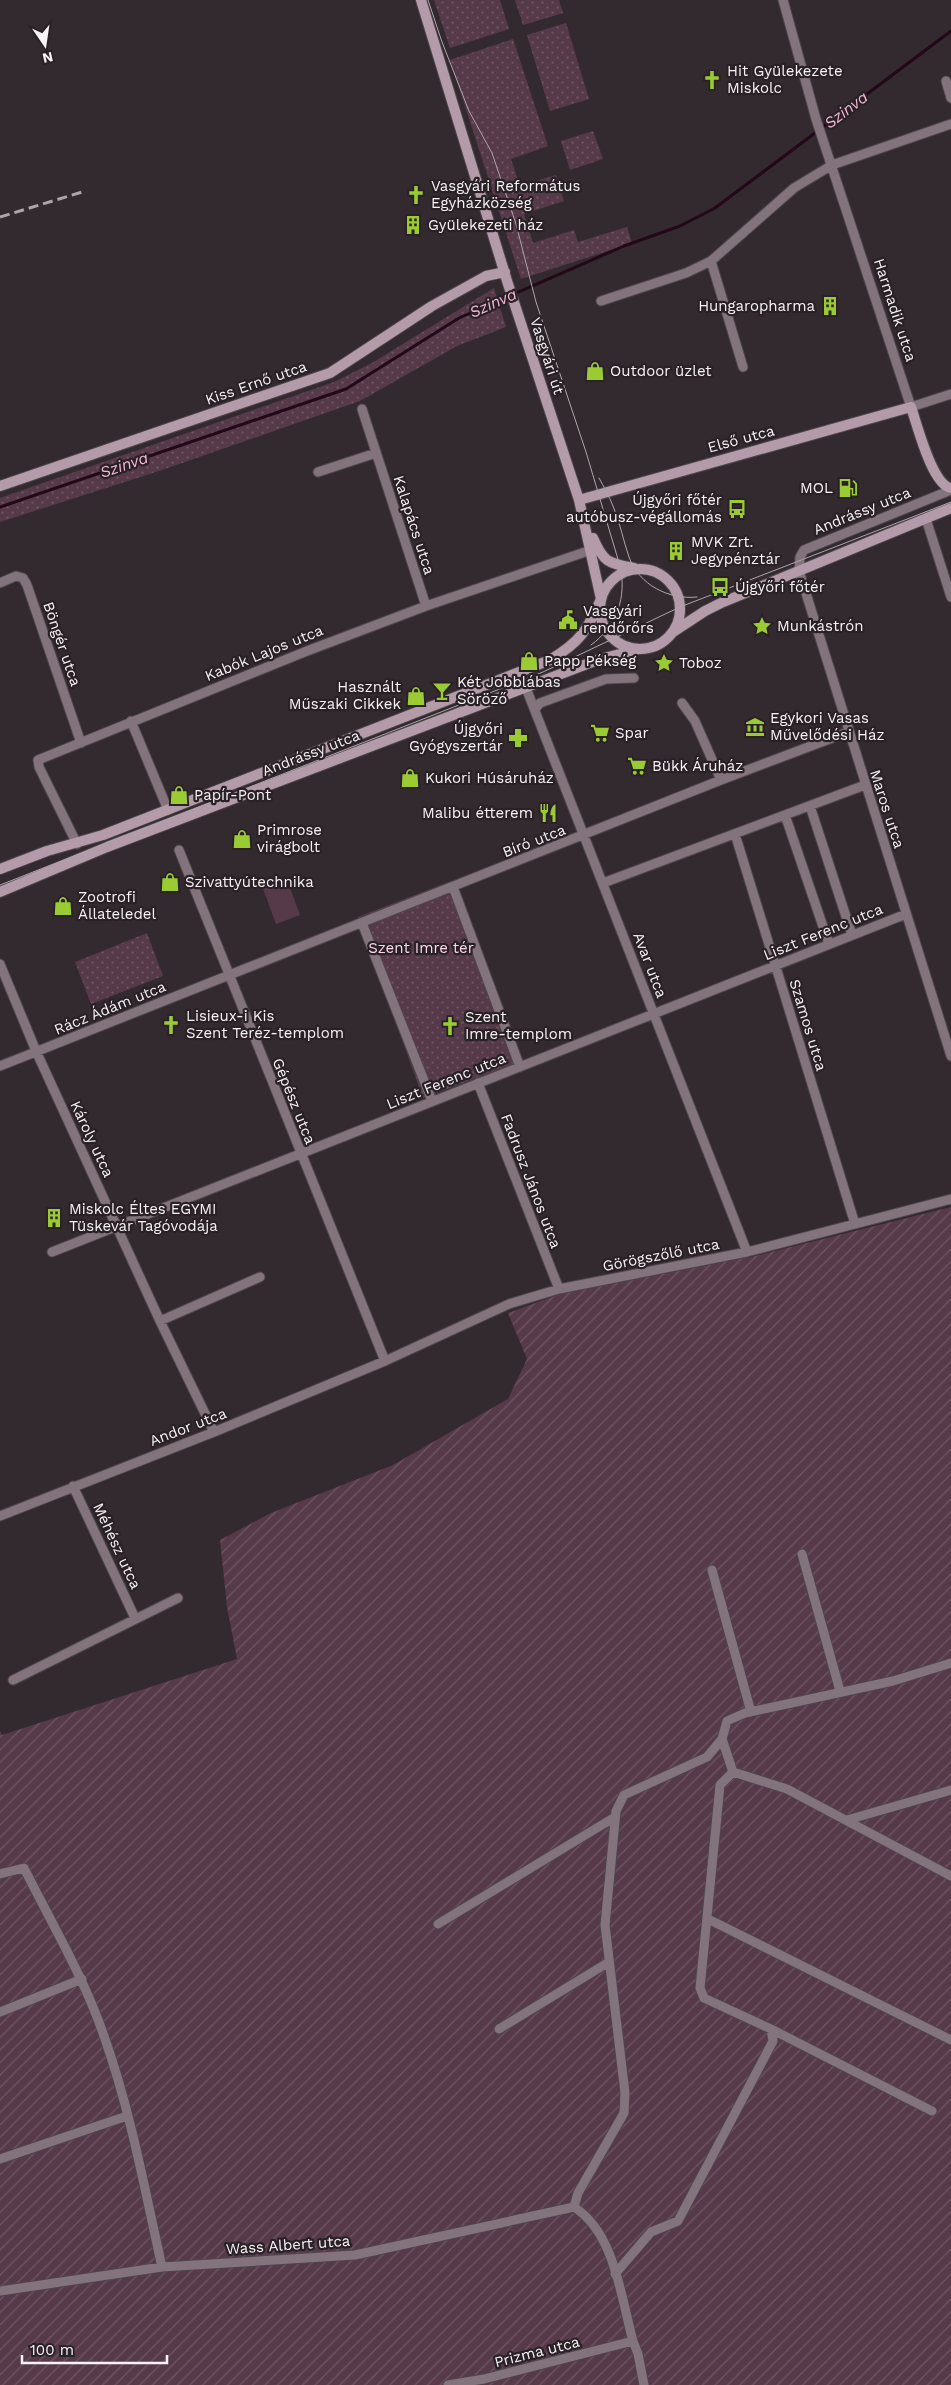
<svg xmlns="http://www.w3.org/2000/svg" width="951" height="2385" font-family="'Work Sans',sans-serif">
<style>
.grass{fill:url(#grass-dots)}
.garden{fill:url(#garden-furrows)}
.pitch{fill:#563a4a}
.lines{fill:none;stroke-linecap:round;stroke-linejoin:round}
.stream{stroke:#220818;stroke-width:3}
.street-casing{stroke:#4e464b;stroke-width:11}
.secondary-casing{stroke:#4e464b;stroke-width:12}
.street{stroke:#83737c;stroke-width:9}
.secondary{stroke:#b49ba9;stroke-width:10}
.tram{stroke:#aca5a9;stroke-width:1}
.rail{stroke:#aca5a9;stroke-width:3;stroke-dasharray:10 5;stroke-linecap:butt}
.labels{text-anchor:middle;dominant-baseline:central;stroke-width:4.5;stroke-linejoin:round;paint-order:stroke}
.poi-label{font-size:15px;fill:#f7f2f5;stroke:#292125;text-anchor:start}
.street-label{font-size:15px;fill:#f7f2f5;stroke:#292125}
.park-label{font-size:15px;fill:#fcd7eb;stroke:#292125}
.water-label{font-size:16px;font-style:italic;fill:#f3b7d8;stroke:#292125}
</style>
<defs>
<pattern id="grass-dots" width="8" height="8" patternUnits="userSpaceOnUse" patternTransform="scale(1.25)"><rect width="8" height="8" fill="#563a4a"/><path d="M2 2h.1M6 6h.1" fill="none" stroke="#6f5765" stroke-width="1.8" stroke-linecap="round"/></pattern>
<pattern id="garden-furrows" width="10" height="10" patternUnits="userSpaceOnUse" patternTransform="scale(1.25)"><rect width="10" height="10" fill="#563a4a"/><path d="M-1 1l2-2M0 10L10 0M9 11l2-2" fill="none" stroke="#6f5765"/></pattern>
</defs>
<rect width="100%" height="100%" fill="#332a2f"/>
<path class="grass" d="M 434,0 L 500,0 L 509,29 L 450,48 Z
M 515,0 L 559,0 L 563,13 L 523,25 Z
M 566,23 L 589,99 L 550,111 L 527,35 Z
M 513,39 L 548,146 L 511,159 L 520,186 L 556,175 L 564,201 L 524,214 L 533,243 L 574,230 L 578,242 L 627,227 L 632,243 L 521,279 L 450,60 Z
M 593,131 L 603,159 L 570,170 L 561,141 Z
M 494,288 L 506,327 L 457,346 L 360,401 L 159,471 L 0,522 L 0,498 L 334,382 L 372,363 Z
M 451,881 L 514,1064 L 423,1098 L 358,917 Z
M 147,933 L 163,976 L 91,1004 L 75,962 Z"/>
<path class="garden" d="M 951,1207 L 951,2385 L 0,2385 L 0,1731 L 2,1735 L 237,1659 L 227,1607 L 220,1540 L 271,1513 L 393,1465 L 508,1399 L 527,1359 L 508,1313 L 560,1294 L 755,1256 Z"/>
<path class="pitch" d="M 286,877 L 300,915 L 276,924 L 262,886 Z"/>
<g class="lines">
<path class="stream" d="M 0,507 L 346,389 L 459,318 L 624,246 L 680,226 L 715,208 L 951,31"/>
<g class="street-casing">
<path id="street" d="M 783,0 L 816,119 L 911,407 L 951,394
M 946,81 L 951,98
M 711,261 L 743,367
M 601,301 L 686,273 L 711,261 L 794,188 L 832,165 L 951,124
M 362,409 L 426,606
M 318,472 L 376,453
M 951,490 L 804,550 L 800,557 L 799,571 L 951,1056
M 926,519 L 951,597
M 0,583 L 16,576 L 23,578 L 27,585 L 81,743
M 526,688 L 747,1252
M 682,703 L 695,721 L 721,780
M 535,709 L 540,703 L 606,679 L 634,678
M 131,721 L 168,810
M 810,806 L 852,935
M 785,815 L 829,944
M 735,834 L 855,1224
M 77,844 L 39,767 L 38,760 L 307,651 L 426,606 L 591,550
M 179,850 L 385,1361
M 603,883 L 865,785
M 453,887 L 520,1067
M 362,923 L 432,1101
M 0,964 L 36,1051 L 160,1321 L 214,1432
M 0,1066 L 721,780 L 848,732
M 478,1083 L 559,1289
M 52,1252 L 906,914
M 160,1321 L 260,1277
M 73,1486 L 135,1618
M 0,1516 L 214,1432 L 385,1361 L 509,1304 L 559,1289 L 747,1252 L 951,1199
M 802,1554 L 840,1691
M 712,1570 L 751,1712
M 13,1680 L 178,1598
M 733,1772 L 722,1739 L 727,1721 L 745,1713 L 893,1681 L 951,1663
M 847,1820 L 951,1790
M 0,1874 L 24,1868 C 52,1924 85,1979 105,2039 C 131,2113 145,2191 162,2267
M 708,1919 L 951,2040
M 438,1924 L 615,1817
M 0,2012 L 82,1979
M 499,2029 L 609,1962
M 771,2029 L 932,2111
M 0,2159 L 127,2116
M 574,2207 L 578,2193 L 624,2113 L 625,2093 L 605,1925 L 616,1811 L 624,1795 L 707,1757 L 722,1739
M 574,2207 C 615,2233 621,2298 633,2341 L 638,2354 L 644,2385
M 615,2274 L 651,2232 L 678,2221 L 773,2041 L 771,2029 L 704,1998 L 700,1988 L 720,1785 L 733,1772 L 787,1789 L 951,1876
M 0,2291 L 162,2267 L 355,2255 L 574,2207
M 448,2385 L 484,2379 L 633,2341"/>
</g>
<g class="secondary-casing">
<path id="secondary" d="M 421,0 L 508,284 L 579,500 L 601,599
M 0,486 L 330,373 L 432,306 L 486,276 L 505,272
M 579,500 L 911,407 C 917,424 932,485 951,488
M 593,538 C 604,563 608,563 634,568
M600 609a40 40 0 1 1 80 0a40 40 0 1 1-80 0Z
M 673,632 L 705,611 L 721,603 L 951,508
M 0,869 L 47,851 L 103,835 L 550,660 C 580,642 587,631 601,599
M 0,892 L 107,847 L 600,659 L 636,650"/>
</g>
<use href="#street" class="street"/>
<use href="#secondary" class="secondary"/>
<path class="tram" d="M 428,0 L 442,42 L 469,111 L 492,153 L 516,224 L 536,302 L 586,452 L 620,566 C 627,597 617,626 591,645
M 599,478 C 604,487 609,496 613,506 C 620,522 623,540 629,557 C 639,585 669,600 697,597
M 0,885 L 543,672 L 680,607 L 951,502"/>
<path class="rail" d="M 0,217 L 82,192"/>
</g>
<defs>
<g id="church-bare" transform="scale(1.5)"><path d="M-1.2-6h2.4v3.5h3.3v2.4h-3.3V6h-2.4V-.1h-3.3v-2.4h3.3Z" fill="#9bcb33" stroke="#292125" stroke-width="2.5" paint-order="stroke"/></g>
<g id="building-bare" transform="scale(1.5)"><path d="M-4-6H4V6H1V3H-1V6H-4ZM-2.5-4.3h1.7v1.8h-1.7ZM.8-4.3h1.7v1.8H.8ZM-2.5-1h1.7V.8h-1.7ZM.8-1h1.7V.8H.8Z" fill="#9bcb33" stroke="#292125" stroke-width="2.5" paint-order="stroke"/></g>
<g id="shop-bare" transform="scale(1.5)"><path d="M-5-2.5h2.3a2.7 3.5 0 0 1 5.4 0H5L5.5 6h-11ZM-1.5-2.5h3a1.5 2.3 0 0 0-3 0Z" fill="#9bcb33" stroke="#292125" stroke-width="2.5" paint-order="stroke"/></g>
<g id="fuel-bare" transform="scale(1.5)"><path d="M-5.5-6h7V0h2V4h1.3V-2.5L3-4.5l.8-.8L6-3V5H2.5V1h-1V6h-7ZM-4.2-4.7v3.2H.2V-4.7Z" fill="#9bcb33" stroke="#292125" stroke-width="2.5" paint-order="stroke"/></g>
<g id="bus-bare" transform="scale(1.5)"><path d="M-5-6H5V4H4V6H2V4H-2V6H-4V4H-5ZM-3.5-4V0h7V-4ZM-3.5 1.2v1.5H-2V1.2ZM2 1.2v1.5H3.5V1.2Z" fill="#9bcb33" stroke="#292125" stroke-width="2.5" paint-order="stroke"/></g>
<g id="civic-bare" transform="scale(1.5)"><path d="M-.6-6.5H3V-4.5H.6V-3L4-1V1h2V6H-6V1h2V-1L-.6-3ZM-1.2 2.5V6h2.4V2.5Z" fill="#9bcb33" stroke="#292125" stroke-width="2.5" paint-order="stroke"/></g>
<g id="sight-bare" transform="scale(1.5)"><path d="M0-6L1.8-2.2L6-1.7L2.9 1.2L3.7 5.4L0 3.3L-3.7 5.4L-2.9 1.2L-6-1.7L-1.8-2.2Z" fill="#9bcb33" stroke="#292125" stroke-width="2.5" paint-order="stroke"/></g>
<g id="bar-bare" transform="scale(1.5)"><path d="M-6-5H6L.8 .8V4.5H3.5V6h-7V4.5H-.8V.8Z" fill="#9bcb33" stroke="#292125" stroke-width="2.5" paint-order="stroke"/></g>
<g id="museum-bare" transform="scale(1.5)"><path d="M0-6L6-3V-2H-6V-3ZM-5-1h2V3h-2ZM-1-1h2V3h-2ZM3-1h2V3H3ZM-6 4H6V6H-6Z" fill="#9bcb33" stroke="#292125" stroke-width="2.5" paint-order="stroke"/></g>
<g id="supermarket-bare" transform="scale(1.5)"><path d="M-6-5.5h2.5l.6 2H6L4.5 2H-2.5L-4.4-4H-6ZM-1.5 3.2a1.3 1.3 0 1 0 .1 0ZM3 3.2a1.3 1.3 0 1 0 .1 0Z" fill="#9bcb33" stroke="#292125" stroke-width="2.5" paint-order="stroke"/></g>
<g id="pharmacy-bare" transform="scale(1.5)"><path d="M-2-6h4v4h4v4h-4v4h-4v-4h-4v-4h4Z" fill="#9bcb33" stroke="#292125" stroke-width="2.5" paint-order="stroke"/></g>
<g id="restaurant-bare" transform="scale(1.5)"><path d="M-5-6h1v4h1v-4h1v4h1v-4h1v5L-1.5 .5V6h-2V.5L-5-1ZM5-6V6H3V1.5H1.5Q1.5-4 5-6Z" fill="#9bcb33" stroke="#292125" stroke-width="2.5" paint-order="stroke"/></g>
</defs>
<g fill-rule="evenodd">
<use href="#church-bare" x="712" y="80"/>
<use href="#church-bare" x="416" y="195"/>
<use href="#building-bare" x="413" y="225"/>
<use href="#building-bare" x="830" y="306"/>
<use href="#shop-bare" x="595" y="371"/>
<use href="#fuel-bare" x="848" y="488"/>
<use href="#bus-bare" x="737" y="509"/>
<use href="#building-bare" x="676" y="551"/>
<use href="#bus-bare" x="720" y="587"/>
<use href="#civic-bare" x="568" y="620"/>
<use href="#sight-bare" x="762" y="626"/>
<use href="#shop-bare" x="529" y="661"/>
<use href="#sight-bare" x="664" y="663"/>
<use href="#bar-bare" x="442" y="691"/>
<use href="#shop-bare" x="416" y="696"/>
<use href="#museum-bare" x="755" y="727"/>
<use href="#supermarket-bare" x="600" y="733"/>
<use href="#pharmacy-bare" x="518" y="738"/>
<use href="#supermarket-bare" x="637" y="766"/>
<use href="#shop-bare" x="410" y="778"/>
<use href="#shop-bare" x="179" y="795"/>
<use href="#restaurant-bare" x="548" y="813"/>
<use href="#shop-bare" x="242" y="839"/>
<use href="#shop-bare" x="170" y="882"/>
<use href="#shop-bare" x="63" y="906"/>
<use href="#church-bare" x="171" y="1025"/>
<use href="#church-bare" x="450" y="1026"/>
<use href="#building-bare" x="54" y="1218"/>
</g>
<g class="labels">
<g class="poi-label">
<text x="727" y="71">Hit Gyülekezete<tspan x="727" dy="17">Miskolc</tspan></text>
<text x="431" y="186">Vasgyári Református<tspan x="431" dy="17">Egyházközség</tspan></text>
<text x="428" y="225">Gyülekezeti ház</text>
<text x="815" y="306" text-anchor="end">Hungaropharma</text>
<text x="610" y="371">Outdoor üzlet</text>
<text x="833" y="488" text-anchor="end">MOL</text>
<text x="722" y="500" text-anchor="end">Újgyőri főtér<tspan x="722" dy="17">autóbusz-végállomás</tspan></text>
<text x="691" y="542">MVK Zrt.<tspan x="691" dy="17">Jegypénztár</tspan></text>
<text x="735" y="587">Újgyőri főtér</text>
<text x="583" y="611">Vasgyári<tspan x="583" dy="17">rendőrőrs</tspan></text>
<text x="777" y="626">Munkástrón</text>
<text x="544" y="661">Papp Pékség</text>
<text x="679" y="663">Toboz</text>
<text x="457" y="682">Két Jobblábas<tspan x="457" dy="17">Söröző</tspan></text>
<text x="401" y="687" text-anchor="end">Használt<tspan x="401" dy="17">Műszaki Cikkek</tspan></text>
<text x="770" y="718">Egykori Vasas<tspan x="770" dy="17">Művelődési Ház</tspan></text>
<text x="503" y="729" text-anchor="end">Újgyőri<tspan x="503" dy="17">Gyógyszertár</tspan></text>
<text x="615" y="733">Spar</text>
<text x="652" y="766">Bükk Áruház</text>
<text x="425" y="778">Kukori Húsáruház</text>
<text x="194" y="795">Papír-Pont</text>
<text x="533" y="813" text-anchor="end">Malibu étterem</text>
<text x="257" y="830">Primrose<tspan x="257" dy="17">virágbolt</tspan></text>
<text x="185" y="882">Szivattyútechnika</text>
<text x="78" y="897">Zootrofi<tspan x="78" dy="17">Állateledel</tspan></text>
<text x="186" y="1016">Lisieux-i Kis<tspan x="186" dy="17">Szent Teréz-templom</tspan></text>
<text x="465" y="1017">Szent<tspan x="465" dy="17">Imre-templom</tspan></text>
<text x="69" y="1209">Miskolc Éltes EGYMI<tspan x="69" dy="17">Tüskevár Tagóvodája</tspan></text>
</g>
<g class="street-label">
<text transform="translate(895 310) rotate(72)">Harmadik utca</text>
<text transform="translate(547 356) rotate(72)">Vasgyári út</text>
<text transform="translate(256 383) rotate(-19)">Kiss Ernő utca</text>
<text transform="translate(741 439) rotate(-15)">Első utca</text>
<text transform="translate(862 511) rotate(-22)">Andrássy utca</text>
<text transform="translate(414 525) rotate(72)">Kalapács utca</text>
<text transform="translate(62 644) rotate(71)">Böngér utca</text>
<text transform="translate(264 653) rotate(-22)">Kabók Lajos utca</text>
<text transform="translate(311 753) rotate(-21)">Andrássy utca</text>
<text transform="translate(887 809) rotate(72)">Maros utca</text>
<text transform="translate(534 841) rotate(-21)">Bíró utca</text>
<text transform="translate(823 932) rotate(-22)">Liszt Ferenc utca</text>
<text transform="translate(650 965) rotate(69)">Avar utca</text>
<text transform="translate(110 1008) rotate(-22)">Rácz Ádám utca</text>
<text transform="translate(808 1025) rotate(73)">Szamos utca</text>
<text transform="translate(446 1081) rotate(-22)">Liszt Ferenc utca</text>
<text transform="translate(294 1101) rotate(68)">Gépész utca</text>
<text transform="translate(92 1139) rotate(65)">Károly utca</text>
<text transform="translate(531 1181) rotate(69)">Fadrusz János utca</text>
<text transform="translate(661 1255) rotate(-11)">Görögszőlő utca</text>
<text transform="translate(188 1427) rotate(-21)">Andor utca</text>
<text transform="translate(117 1546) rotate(65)">Méhész utca</text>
<text transform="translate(288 2245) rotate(-4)">Wass Albert utca</text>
<text transform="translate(537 2352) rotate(-14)">Prizma utca</text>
</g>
<g class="park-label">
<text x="421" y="948">Szent Imre tér</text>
</g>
<g class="water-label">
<text transform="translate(846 110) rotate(-37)">Szinva</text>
<text transform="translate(493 303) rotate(-24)">Szinva</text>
<text transform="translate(124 465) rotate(-19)">Szinva</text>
</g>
</g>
<g transform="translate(45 45) rotate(167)" stroke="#292125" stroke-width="4" paint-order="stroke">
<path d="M0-4L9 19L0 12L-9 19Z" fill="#f7f2f5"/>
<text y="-8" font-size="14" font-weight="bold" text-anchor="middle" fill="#f7f2f5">N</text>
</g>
<path d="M22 2355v8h145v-8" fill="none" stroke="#f7f2f5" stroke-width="2.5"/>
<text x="30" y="2355" font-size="15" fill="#f7f2f5" stroke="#292125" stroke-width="4" paint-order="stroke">100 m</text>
</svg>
